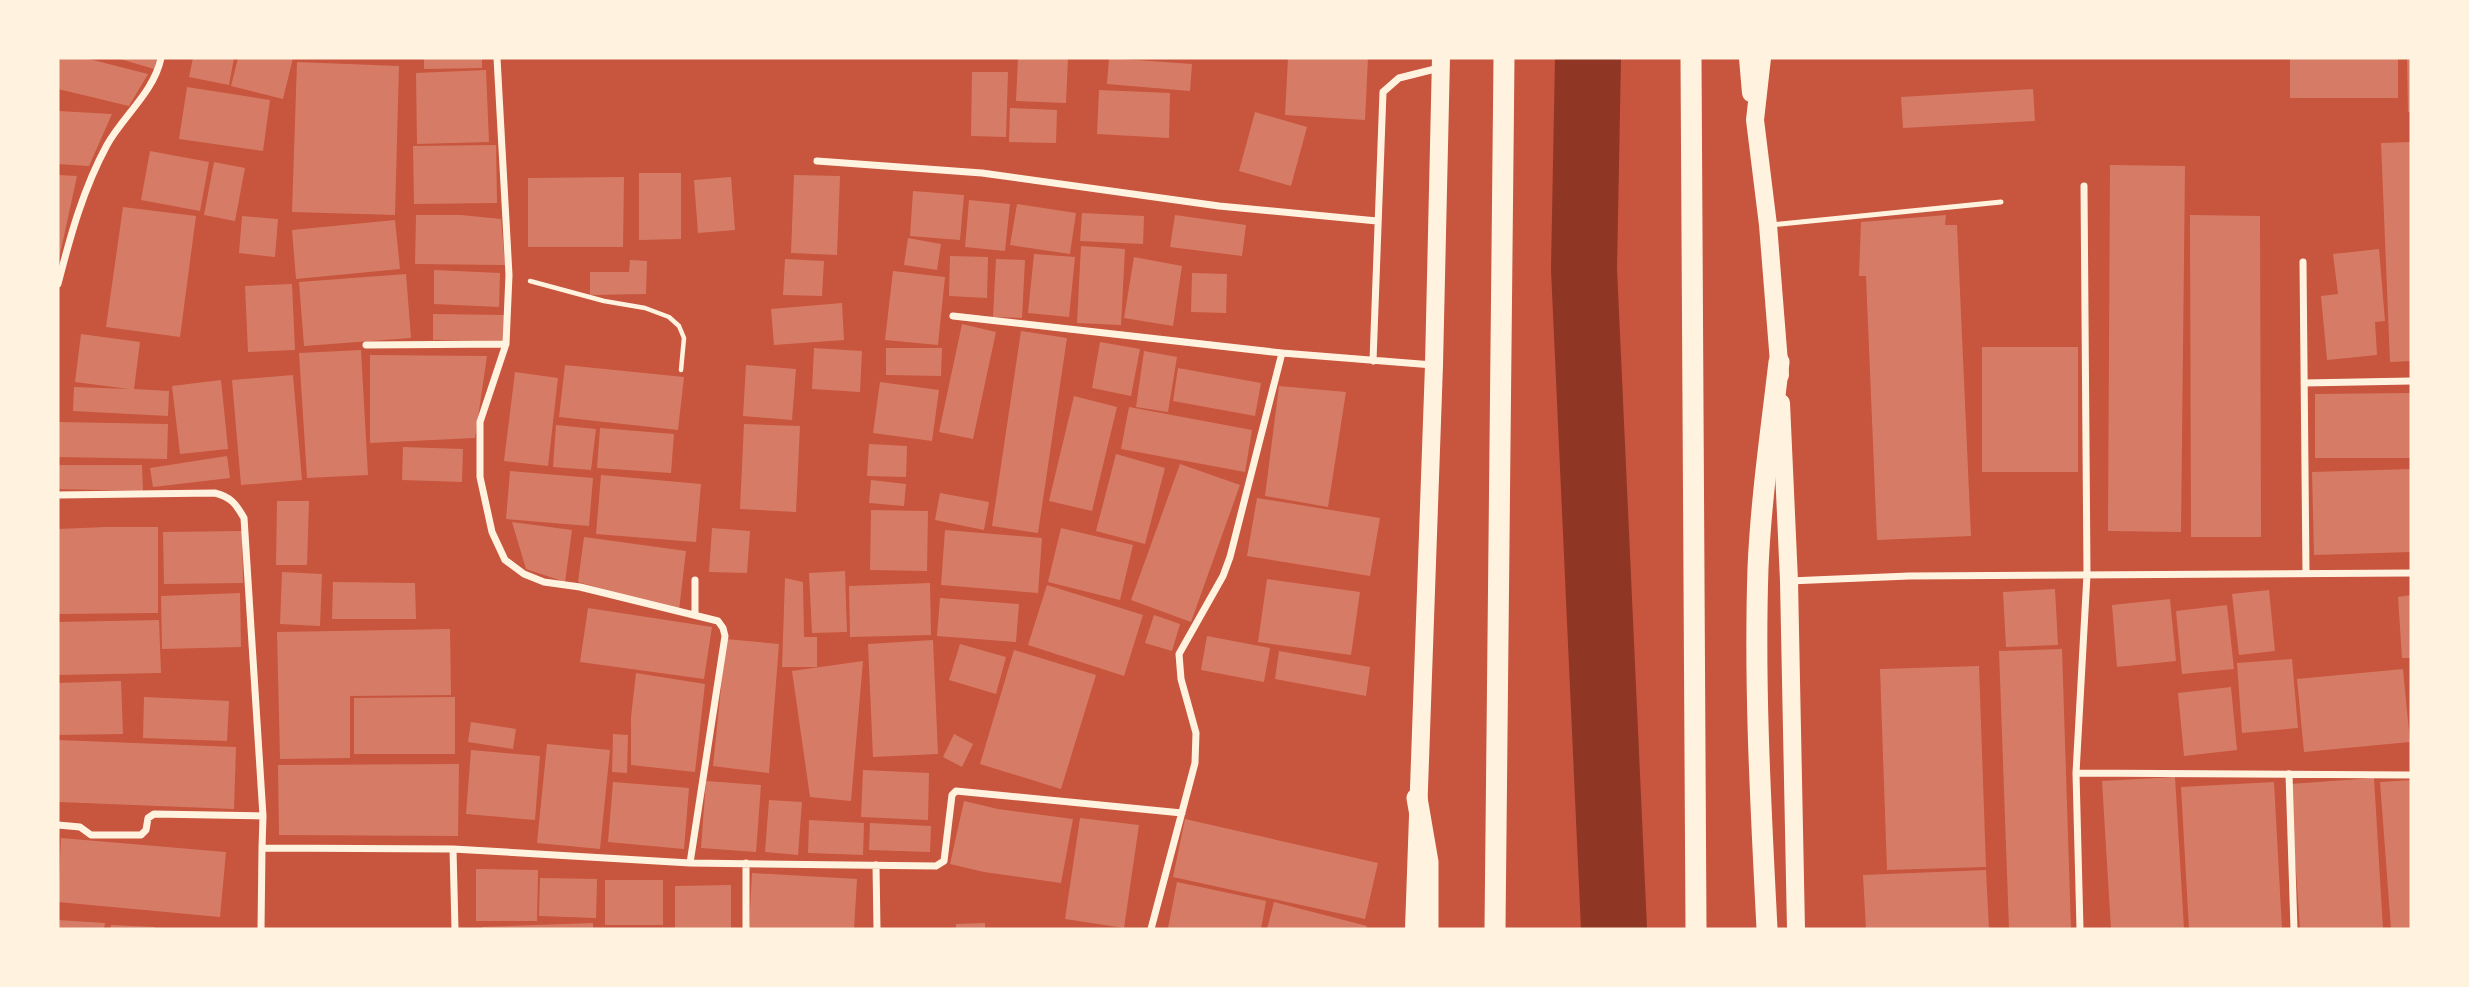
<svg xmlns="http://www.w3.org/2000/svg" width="2469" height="987" font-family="Ubuntu,sans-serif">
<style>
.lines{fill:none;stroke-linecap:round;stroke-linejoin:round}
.river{stroke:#8f3625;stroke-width:66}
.building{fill:#d67c66}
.path{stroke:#fff3e0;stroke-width:4.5}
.service{stroke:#fff3e0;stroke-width:5}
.minor{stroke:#fff3e0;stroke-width:7}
.primary{stroke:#fff3e0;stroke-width:18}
.motorway{stroke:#fff3e0;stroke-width:21}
</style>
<rect width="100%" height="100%" fill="#c8553d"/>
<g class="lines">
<path class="river" d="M 1588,58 L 1584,269 L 1614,929"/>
</g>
<path class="building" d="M 58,58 L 85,58 L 148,74 L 129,106 L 58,89 Z
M 117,58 L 157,58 L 154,69 Z
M 193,58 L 234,58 L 229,85 L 189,77 Z
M 238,58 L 293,58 L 283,99 L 231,86 Z
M 424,58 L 482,58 L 482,68 L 424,69 Z
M 1018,58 L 1068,58 L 1066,103 L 1016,101 Z
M 1109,58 L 1192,64 L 1190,91 L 1107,84 Z
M 1288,58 L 1368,58 L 1365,120 L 1285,115 Z
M 2290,58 L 2398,58 L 2398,98 L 2290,98 Z
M 2407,58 L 2411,58 L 2411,112 L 2408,112 Z
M 297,62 L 399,66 L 395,215 L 292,212 Z
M 486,70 L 489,142 L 417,144 L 416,73 Z
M 972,72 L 1008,72 L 1006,137 L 971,136 Z
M 187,87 L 270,100 L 263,151 L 179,139 Z
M 2033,89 L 2035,121 L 1903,128 L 1901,97 Z
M 1099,90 L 1170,93 L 1169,138 L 1097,134 Z
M 1010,108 L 1057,110 L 1056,143 L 1009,142 Z
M 58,111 L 112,114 L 89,166 L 58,164 Z
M 1255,112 L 1307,127 L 1291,186 L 1239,171 Z
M 2411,142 L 2411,361 L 2390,362 L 2381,143 Z
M 496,145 L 497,203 L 414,204 L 413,146 Z
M 150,151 L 209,162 L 200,211 L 141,200 Z
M 214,162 L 245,168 L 235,221 L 204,215 Z
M 2110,165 L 2185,166 L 2181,532 L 2108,531 Z
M 639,173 L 681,173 L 681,239 L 639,240 Z
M 58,175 L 77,176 L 59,259 L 58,259 Z
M 794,175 L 840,176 L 837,255 L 791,253 Z
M 624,177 L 623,247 L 528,247 L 528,178 Z
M 731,177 L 735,230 L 698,233 L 694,180 Z
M 913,191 L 964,195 L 960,240 L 910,236 Z
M 969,200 L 1010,204 L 1005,251 L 965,247 Z
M 1017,204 L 1076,213 L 1070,254 L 1010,245 Z
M 123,207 L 196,216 L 180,337 L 106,327 Z
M 1082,213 L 1144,216 L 1143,244 L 1080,241 Z
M 416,215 L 461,215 L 501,219 L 505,265 L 415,264 Z
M 1175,215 L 1246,225 L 1242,256 L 1170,247 Z
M 1946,215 L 1945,225 L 1957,225 L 1971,536 L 1877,540 L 1866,276 L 1859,276 L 1861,222 Z
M 2190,215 L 2260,216 L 2261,537 L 2191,537 Z
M 242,216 L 278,219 L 275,257 L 239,253 Z
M 395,220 L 400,269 L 296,279 L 292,230 Z
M 908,238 L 941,244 L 937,270 L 904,265 Z
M 1081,246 L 1125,249 L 1121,325 L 1077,323 Z
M 2379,249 L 2385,321 L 2375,322 L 2377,355 L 2327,360 L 2321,296 L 2338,294 L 2333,254 Z
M 1034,254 L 1075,257 L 1069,317 L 1028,313 Z
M 950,256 L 988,257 L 987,298 L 949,296 Z
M 1134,257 L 1182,266 L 1173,326 L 1124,318 Z
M 785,259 L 824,261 L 822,296 L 783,295 Z
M 996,259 L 1025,260 L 1022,318 L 993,317 Z
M 630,260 L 647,261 L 646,294 L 590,295 L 590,272 L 629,272 Z
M 434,270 L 500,273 L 499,307 L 434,304 Z
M 893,271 L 945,277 L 938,345 L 885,340 Z
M 1192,273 L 1227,274 L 1226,313 L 1191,312 Z
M 406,274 L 411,338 L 304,346 L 299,282 Z
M 292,284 L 295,350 L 248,352 L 245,286 Z
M 842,303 L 844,340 L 774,345 L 771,309 Z
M 433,314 L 505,315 L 504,341 L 433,340 Z
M 962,324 L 996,332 L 973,439 L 939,432 Z
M 1021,331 L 1067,338 L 1038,533 L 992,526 Z
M 81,334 L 140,342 L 134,389 L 169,391 L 168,416 L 73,411 L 74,387 L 129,389 L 75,382 Z
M 1100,342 L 1140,349 L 1131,396 L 1092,388 Z
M 1982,347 L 2078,347 L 2078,472 L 1982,472 Z
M 814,348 L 862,351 L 860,392 L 812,389 Z
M 886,348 L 942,348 L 941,376 L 886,375 Z
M 361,350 L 368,475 L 307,478 L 299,353 Z
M 1144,351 L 1177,357 L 1168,412 L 1136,407 Z
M 370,355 L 487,356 L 475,438 L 370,443 Z
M 565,365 L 684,377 L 678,430 L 559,417 Z
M 746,365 L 796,369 L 792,420 L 743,416 Z
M 1178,368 L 1261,383 L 1255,416 L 1173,401 Z
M 515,372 L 558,378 L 548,466 L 504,461 Z
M 293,375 L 302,480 L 241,485 L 232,380 Z
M 221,380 L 228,449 L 180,454 L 172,386 Z
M 880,382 L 939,390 L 932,441 L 873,433 Z
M 1279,386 L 1346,392 L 1328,507 L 1265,496 Z
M 2411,393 L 2411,458 L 2315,458 L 2315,394 Z
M 1074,396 L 1117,407 L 1092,511 L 1049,501 Z
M 1129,407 L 1252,430 L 1245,472 L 1121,449 Z
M 58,422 L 168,424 L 167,459 L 58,457 Z
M 744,424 L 800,426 L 796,512 L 740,509 Z
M 556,425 L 596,429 L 591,470 L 553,467 Z
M 600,428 L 674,434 L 671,473 L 597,468 Z
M 869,444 L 907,446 L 906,477 L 867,476 Z
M 403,447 L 463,449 L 462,482 L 402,480 Z
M 1116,454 L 1165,468 L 1145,544 L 1096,531 Z
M 227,456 L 230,478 L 153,487 L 150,468 Z
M 1180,464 L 1240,485 L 1191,622 L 1131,600 Z
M 58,465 L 142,465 L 143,491 L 58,489 Z
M 2411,469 L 2411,552 L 2314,555 L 2312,472 Z
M 510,471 L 593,478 L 589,526 L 506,519 Z
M 601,475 L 701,484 L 696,542 L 596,534 Z
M 871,480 L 906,484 L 904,506 L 869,503 Z
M 940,493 L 989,502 L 984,530 L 935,520 Z
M 1257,498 L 1380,518 L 1370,576 L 1247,556 Z
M 277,501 L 309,501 L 307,565 L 276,565 Z
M 871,510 L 928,511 L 927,571 L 870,570 Z
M 512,522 L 572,530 L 565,582 L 526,569 Z
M 106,527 L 158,527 L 158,613 L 58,614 L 58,529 Z
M 712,528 L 750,531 L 747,573 L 709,572 Z
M 1061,528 L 1133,545 L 1120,600 L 1048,582 Z
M 945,530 L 1042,538 L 1038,593 L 941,585 Z
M 242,531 L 243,583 L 164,584 L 163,532 Z
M 584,537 L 686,551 L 679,610 L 578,582 Z
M 845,571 L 847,632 L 812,633 L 809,573 Z
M 282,572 L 322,574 L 320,626 L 280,624 Z
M 785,578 L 803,582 L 804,637 L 817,637 L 817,667 L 782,667 Z
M 1267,579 L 1360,592 L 1351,655 L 1258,642 Z
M 333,582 L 415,583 L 416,619 L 332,619 Z
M 930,583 L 931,635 L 850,637 L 849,586 Z
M 1047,585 L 1143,615 L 1124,676 L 1028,645 Z
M 2055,589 L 2058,645 L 2006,647 L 2003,592 Z
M 2269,590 L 2275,651 L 2239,655 L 2232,594 Z
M 240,593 L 241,647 L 162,649 L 161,596 Z
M 2411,595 L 2411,658 L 2402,658 L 2398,597 Z
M 940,598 L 1019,604 L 1016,642 L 937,636 Z
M 2170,599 L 2176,661 L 2117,667 L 2112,605 Z
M 2227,605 L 2234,669 L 2182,674 L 2176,611 Z
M 588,608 L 712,627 L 704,679 L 580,662 Z
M 1154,615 L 1180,624 L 1172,651 L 1145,643 Z
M 159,620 L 161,673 L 58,675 L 58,622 Z
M 450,629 L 451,695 L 350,696 L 350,758 L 280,759 L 277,632 Z
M 1207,636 L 1270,648 L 1264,682 L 1201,670 Z
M 726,639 L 779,644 L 769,773 L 713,766 Z
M 933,640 L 938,754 L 873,757 L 868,644 Z
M 960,644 L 1006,657 L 996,694 L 949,680 Z
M 2062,649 L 2071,929 L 2009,929 L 1999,651 Z
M 1014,650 L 1096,675 L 1061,789 L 980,764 Z
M 1279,651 L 1370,667 L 1366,696 L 1275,679 Z
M 2292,659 L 2298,728 L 2242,733 L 2237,663 Z
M 863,661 L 851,801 L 810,797 L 792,671 Z
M 1979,666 L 1986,867 L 1887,870 L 1880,669 Z
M 2403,669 L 2410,742 L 2304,752 L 2297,679 Z
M 636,673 L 705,684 L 695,772 L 631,765 L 631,717 Z
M 121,681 L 123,734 L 58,735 L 58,683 Z
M 2231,687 L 2237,750 L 2184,756 L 2178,693 Z
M 144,697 L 229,701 L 227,741 L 143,738 Z
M 455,697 L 455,754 L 354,754 L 354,698 Z
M 471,722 L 516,729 L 513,749 L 468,742 Z
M 613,734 L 628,735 L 627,773 L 612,772 Z
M 954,734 L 973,744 L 962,767 L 943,757 Z
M 58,740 L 236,747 L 234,809 L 58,802 Z
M 547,744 L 610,750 L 600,849 L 537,843 Z
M 471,750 L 540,756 L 535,820 L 466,814 Z
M 459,764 L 458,836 L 279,835 L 278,765 Z
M 863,770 L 929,773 L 928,820 L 861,817 Z
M 2175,777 L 2184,929 L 2111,929 L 2102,781 Z
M 2374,778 L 2383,929 L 2300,929 L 2290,784 Z
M 2411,780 L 2411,929 L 2391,929 L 2380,782 Z
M 706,781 L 761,785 L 756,852 L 701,848 Z
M 613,782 L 689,788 L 684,849 L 608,842 Z
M 2274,782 L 2282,929 L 2189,929 L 2181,787 Z
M 769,800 L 802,802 L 798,855 L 765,852 Z
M 964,801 L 998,809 L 1073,819 L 1061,883 L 984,872 L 950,864 Z
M 1080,818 L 1139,825 L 1124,928 L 1065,919 Z
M 1185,819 L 1378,863 L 1365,919 L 1173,877 Z
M 809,820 L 864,823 L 863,855 L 808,853 Z
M 870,823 L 931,826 L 930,852 L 869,850 Z
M 61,838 L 226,852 L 220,917 L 58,902 Z
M 476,869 L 538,870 L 537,921 L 476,921 Z
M 1986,870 L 1989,929 L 1866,929 L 1863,875 Z
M 752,873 L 857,879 L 854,929 L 749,929 Z
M 540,878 L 597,879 L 596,918 L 539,916 Z
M 605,880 L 663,880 L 663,925 L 605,925 Z
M 1177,882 L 1266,901 L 1261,929 L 1168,928 Z
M 731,885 L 731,929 L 675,929 L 675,886 Z
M 1274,902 L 1367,926 L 1366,929 L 1267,929 Z
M 58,920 L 105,923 L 104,929 L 58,929 Z
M 593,923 L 593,929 L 482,929 L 482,927 Z
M 985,923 L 985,929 L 956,929 L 956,924 Z
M 111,925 L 155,927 L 155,929 L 110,929 Z"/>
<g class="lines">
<path class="path" d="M 530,281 L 604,301 L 645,308 L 669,317 L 679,326 L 684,338 L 681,370"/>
<path class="service" d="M 1771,225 L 2001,202"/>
<path class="minor" d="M 497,58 L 509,275 L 506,344 L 480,422 L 480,477 L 492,532 L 505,560 L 524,574 L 544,582 L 580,587 L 718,621 L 723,628 L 725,636 L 690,863
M 817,161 L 982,173 L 1219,206 L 1377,221
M 2303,262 L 2306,573
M 58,284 C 70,237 83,189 107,145 C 123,116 154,92 161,58
M 953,316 L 1282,353 L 1433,365
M 366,345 L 506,344
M 1373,361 L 1383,92 L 1399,78 L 1439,68
M 2304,383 L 2411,381
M 58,495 L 215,493 C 231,497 236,504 244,518 L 263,816 L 262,848 L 453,849 L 690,863 L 936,866 L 944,861 L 952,795 L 956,791 L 1182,813
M 1789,581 L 1909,576 L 2411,573
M 695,615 L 695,580
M 2076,773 L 2411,775
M 2289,774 L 2294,929
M 58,825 L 80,827 L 91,835 L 141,835 L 146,830 L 148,818 L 154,814 L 263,816
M 453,849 L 455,929
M 746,863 L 746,929
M 876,865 L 877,929
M 261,929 L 262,848
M 1151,929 L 1195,763 L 1196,733 L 1181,679 L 1179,654 L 1223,576 L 1230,557 L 1282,353
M 2080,929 L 2076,773 L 2087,575 L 2084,186"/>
<path class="primary" d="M 1748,58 L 1751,93
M 1762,58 L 1755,120 L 1768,225 L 1780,375
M 1781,403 L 1789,581 L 1796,929
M 1414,929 L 1434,365 L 1441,58"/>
<path class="motorway" d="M 1691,58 L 1696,929
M 1417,798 L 1428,862 L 1428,929
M 1495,929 L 1504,58
M 1767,929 C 1761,809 1754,689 1758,568 C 1761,499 1771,431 1779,362"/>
</g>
<rect width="2469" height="987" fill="none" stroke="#fff3e0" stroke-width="119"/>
</svg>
